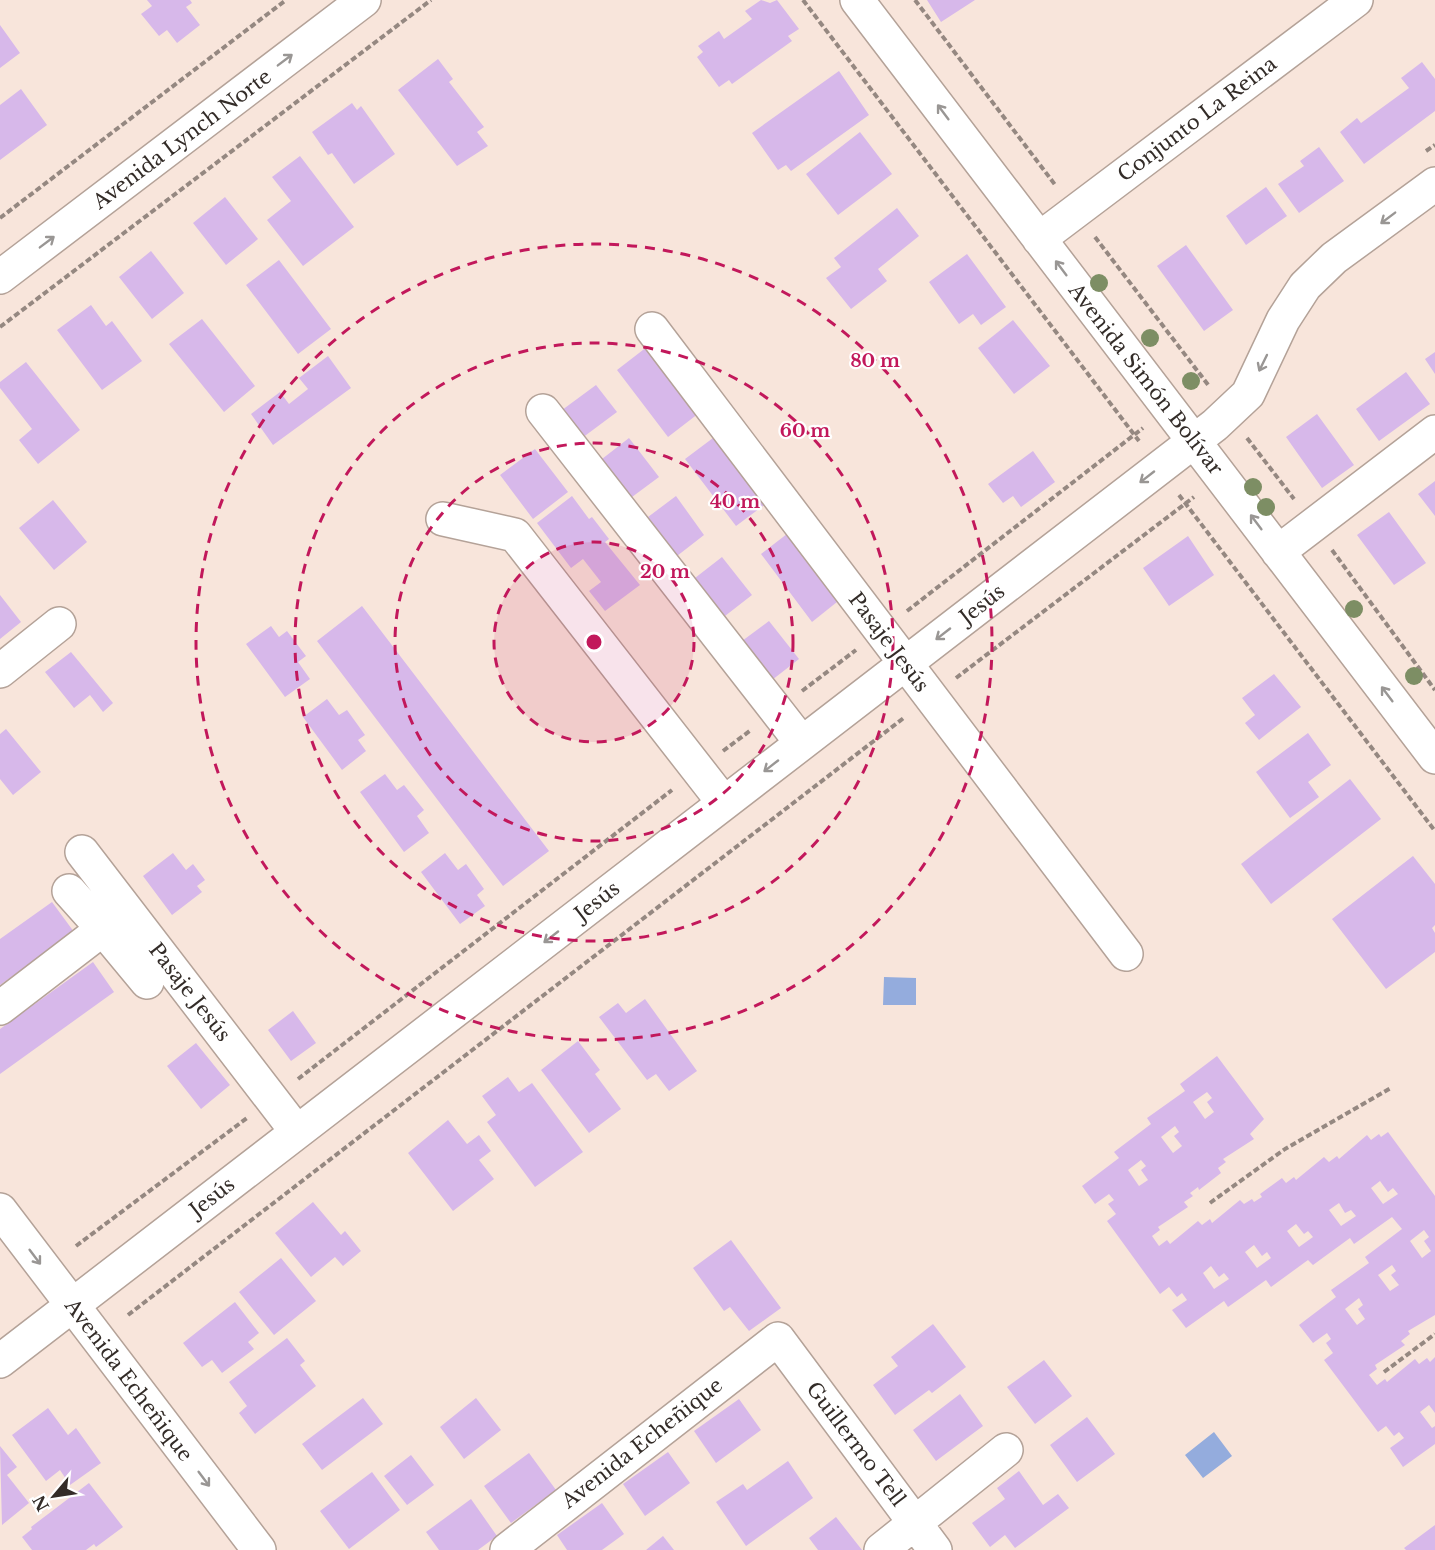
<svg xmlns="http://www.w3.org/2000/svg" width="1435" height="1550" font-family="'Libre Baskerville',serif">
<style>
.water{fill:#94acdd}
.building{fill:#d7b8ea;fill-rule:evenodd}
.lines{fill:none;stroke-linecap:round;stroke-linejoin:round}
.minor-casing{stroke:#b4a298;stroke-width:36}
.path{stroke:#958881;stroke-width:4;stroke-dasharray:6 3;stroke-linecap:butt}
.minor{stroke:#fff;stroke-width:33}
.tree{fill:#7d8e64}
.oneway{stroke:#999694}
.ring{fill:none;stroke:#c2185b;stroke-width:3;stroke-dasharray:10 8}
.labels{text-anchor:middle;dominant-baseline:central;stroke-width:4.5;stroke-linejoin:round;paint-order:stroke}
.street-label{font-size:20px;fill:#332c28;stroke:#fff}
.centre{fill:#c2185b;stroke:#fff;stroke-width:3}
.ring-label{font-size:18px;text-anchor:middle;font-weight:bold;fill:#c2185b;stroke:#fff;stroke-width:4.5;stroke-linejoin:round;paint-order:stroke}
</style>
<rect width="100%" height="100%" fill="#f8e5db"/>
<path class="water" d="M 884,977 L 916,978 L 916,1005 L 883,1005 Z
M 1214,1432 L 1232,1456 L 1203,1478 L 1185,1455 Z"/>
<path class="building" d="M 147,0 L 190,0 L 192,3 L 186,7 L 200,25 L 177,43 L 167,30 L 159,36 L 141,14 L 152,6 Z
M 761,0 L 770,3 L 777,0 L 799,29 L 788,36 L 792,41 L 732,84 L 729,80 L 719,87 L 697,57 L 703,52 L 698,46 L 719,31 L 724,39 L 752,19 L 745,11 Z
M 927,0 L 975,0 L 941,22 Z
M 0,25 L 20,53 L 0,68 Z
M 438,59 L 453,79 L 449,82 L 484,127 L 477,132 L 488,146 L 457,166 L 398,90 Z
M 1422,62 L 1435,79 L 1435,111 L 1364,164 L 1340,132 L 1357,118 L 1361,123 L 1409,88 L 1401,78 Z
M 839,71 L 869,115 L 791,171 L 786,165 L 778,170 L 752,133 Z
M 21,89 L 47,125 L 0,160 L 0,105 Z
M 352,103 L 357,110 L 361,106 L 395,154 L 354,184 L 332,153 L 328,155 L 312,132 Z
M 860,132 L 892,174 L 838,215 L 806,174 Z
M 1319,147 L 1344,181 L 1299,213 L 1278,184 L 1304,166 L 1300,161 Z
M 300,156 L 354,227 L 303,266 L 267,220 L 291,201 L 272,177 Z
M 1266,187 L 1287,216 L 1246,245 L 1226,216 Z
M 225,197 L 258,239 L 226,265 L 193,223 Z
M 897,208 L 919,236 L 878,269 L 887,281 L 851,309 L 826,278 L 841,267 L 834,258 Z
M 1186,245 L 1233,310 L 1204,331 L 1157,266 Z
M 151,251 L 184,293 L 152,319 L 119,277 Z
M 967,254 L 1006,307 L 981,325 L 973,314 L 959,324 L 929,282 Z
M 279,260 L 331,329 L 298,354 L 246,285 Z
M 91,305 L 106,326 L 112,321 L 142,361 L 102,390 L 57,330 Z
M 202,319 L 255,386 L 224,412 L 169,344 Z
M 1013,320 L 1050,366 L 1014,394 L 978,348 Z
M 652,343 L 703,410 L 668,437 L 617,370 Z
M 1435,352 L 1435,374 L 1425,359 Z
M 328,356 L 351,388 L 273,445 L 251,414 L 280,392 L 289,404 L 308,389 L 299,378 Z
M 26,362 L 80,430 L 38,464 L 19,440 L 32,429 L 0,388 L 0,382 Z
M 1406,372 L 1430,404 L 1379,441 L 1356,409 Z
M 596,385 L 617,412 L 578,441 L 558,413 Z
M 1317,414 L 1354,465 L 1322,488 L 1286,437 Z
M 721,432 L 771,500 L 736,526 L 685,459 Z
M 629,438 L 659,477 L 632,497 L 602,459 Z
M 535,449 L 568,492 L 533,519 L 500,475 Z
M 1033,451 L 1055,482 L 1021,507 L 1013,496 L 1003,503 L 988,484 Z
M 1435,481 L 1435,516 L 1418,494 Z
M 572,496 L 589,519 L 592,517 L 609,539 L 605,542 L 640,585 L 605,611 L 589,591 L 601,582 L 583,559 L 571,568 L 537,523 Z
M 676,496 L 704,535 L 677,556 L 648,517 Z
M 53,500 L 87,542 L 54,570 L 19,528 Z
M 1389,512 L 1426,563 L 1394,585 L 1357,535 Z
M 796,527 L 847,594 L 812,622 L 761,554 Z
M 1188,536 L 1214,575 L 1169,606 L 1143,568 Z
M 722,557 L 752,595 L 725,616 L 695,578 Z
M 0,595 L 21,622 L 0,639 Z
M 362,606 L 549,851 L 503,886 L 317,641 Z
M 769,621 L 799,659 L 772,680 L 742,641 Z
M 271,626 L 279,637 L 287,631 L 306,656 L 298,662 L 310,679 L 285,697 L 246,644 Z
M 71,652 L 113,703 L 103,712 L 90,695 L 74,708 L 45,672 Z
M 1274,674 L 1301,707 L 1259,740 L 1245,723 L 1255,715 L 1242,698 Z
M 327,699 L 339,715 L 347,710 L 365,735 L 358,740 L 366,751 L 342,770 L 303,717 Z
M 6,729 L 41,772 L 13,795 L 0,779 L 0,734 Z
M 1308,733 L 1331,765 L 1308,782 L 1319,797 L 1290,818 L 1256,772 Z
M 385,774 L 397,790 L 404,785 L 424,810 L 417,816 L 429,833 L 404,852 L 360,792 Z
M 1350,779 L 1381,819 L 1271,904 L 1241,864 Z
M 173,853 L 186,870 L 193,864 L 205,880 L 197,886 L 202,892 L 172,915 L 143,876 Z
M 445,853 L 458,870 L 466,864 L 484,889 L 477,895 L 485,906 L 460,924 L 421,872 Z
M 1413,856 L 1435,884 L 1435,925 L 1432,928 L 1435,933 L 1435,952 L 1386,989 L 1332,919 Z
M 52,902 L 74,932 L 0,985 L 0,939 Z
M 93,962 L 114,992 L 0,1074 L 0,1029 Z
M 645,999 L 697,1071 L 669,1091 L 656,1074 L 647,1080 L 599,1017 L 618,1003 L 626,1013 Z
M 293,1011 L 316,1043 L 291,1061 L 268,1030 Z
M 578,1041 L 600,1070 L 595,1074 L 621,1109 L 589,1133 L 541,1070 Z
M 196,1043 L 230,1085 L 201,1109 L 167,1066 Z
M 1217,1056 L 1264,1119 L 1250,1134 L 1254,1139 L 1223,1159 L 1226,1162 L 1218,1168 L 1221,1173 L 1199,1190 L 1198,1187 L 1190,1193 L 1193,1196 L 1184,1202 L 1188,1207 L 1158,1227 L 1160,1230 L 1152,1236 L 1159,1246 L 1167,1240 L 1170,1244 L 1198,1221 L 1202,1225 L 1210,1219 L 1212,1223 L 1240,1200 L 1244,1204 L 1252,1199 L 1254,1202 L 1262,1197 L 1260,1194 L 1282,1178 L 1286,1183 L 1294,1177 L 1296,1180 L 1324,1157 L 1329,1162 L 1337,1156 L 1339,1159 L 1367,1135 L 1371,1140 L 1379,1134 L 1381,1137 L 1388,1132 L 1435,1196 L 1435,1315 L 1408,1331 L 1410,1334 L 1401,1341 L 1405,1345 L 1375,1365 L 1377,1369 L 1369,1375 L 1377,1385 L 1385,1379 L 1387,1382 L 1415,1359 L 1419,1364 L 1427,1358 L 1430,1362 L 1435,1357 L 1435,1413 L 1429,1405 L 1420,1412 L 1432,1428 L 1435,1426 L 1435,1444 L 1403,1467 L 1390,1448 L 1404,1438 L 1399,1432 L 1394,1436 L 1386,1426 L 1378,1432 L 1324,1360 L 1333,1353 L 1326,1343 L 1331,1339 L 1327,1333 L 1313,1343 L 1299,1325 L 1336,1297 L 1331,1290 L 1369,1263 L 1365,1257 L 1402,1229 L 1392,1217 L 1354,1244 L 1350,1238 L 1313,1265 L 1308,1260 L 1271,1287 L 1266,1280 L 1228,1307 L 1224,1301 L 1186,1328 L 1172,1310 L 1187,1300 L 1182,1293 L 1177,1297 L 1169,1287 L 1160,1294 L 1107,1221 L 1116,1214 L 1108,1204 L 1114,1200 L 1109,1194 L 1095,1204 L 1082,1186 L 1119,1158 L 1114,1152 L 1151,1124 L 1147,1118 L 1185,1091 L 1180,1084 ZM 1207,1092 L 1212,1098 L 1207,1102 L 1214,1112 L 1205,1119 L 1193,1102 ZM 1175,1126 L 1179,1132 L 1174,1136 L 1182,1146 L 1173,1153 L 1161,1137 ZM 1141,1160 L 1146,1166 L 1141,1170 L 1148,1180 L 1139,1186 L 1128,1170 ZM 1380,1181 L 1388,1192 L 1393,1188 L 1398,1194 L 1383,1204 L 1371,1188 ZM 1339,1203 L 1345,1213 L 1351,1210 L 1356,1216 L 1341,1226 L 1329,1210 ZM 1296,1224 L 1304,1234 L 1308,1231 L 1313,1237 L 1299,1247 L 1287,1231 ZM 1424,1230 L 1429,1237 L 1424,1241 L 1431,1251 L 1422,1258 L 1410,1241 ZM 1254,1245 L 1262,1256 L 1267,1252 L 1271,1258 L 1257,1268 L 1245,1252 ZM 1392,1265 L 1396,1271 L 1391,1275 L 1399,1285 L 1390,1291 L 1378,1275 ZM 1211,1266 L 1219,1277 L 1224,1273 L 1229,1279 L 1214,1289 L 1203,1273 ZM 1359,1298 L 1363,1305 L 1358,1309 L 1365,1319 L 1357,1325 L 1345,1309 Z
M 508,1077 L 519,1092 L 532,1083 L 583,1152 L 535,1187 L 487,1122 L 496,1115 L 482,1096 Z
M 448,1120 L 467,1144 L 479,1135 L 491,1151 L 479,1160 L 494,1179 L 453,1211 L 408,1153 Z
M 313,1202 L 341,1235 L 345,1231 L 361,1251 L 343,1266 L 335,1257 L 311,1277 L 275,1233 Z
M 731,1240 L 781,1308 L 749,1331 L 730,1307 L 724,1311 L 693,1268 Z
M 281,1258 L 316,1301 L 274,1335 L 239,1292 Z
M 235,1302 L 259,1333 L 248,1342 L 254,1349 L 222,1373 L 212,1360 L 202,1367 L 183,1343 Z
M 933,1324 L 966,1367 L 932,1393 L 929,1390 L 895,1415 L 873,1385 L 898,1366 L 891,1357 Z
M 287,1338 L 305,1361 L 300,1365 L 316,1386 L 255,1434 L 239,1413 L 247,1406 L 229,1382 Z
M 1044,1360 L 1072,1396 L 1035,1424 L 1007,1387 Z
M 960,1394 L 983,1426 L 936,1461 L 913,1430 Z
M 363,1398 L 383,1424 L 322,1470 L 302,1444 Z
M 476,1398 L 501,1430 L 464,1459 L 440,1427 Z
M 739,1399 L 761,1430 L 716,1463 L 694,1431 Z
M 48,1408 L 68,1435 L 76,1428 L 101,1463 L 70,1485 L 60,1470 L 46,1481 L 12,1435 Z
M 1087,1417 L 1115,1454 L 1077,1482 L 1050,1445 Z
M 0,1446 L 17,1467 L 7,1475 L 29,1503 L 2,1525 Z
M 668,1452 L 690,1483 L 645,1516 L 623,1484 Z
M 529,1453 L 556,1490 L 511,1523 L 484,1486 Z
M 411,1455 L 434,1485 L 407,1505 L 384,1476 Z
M 788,1461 L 813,1498 L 746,1546 L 716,1502 L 743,1484 L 747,1490 Z
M 1019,1471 L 1043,1505 L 1058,1494 L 1069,1508 L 1015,1548 L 1005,1535 L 990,1547 L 972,1523 L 1005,1499 L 997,1488 Z
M 372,1472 L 400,1510 L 349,1549 L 320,1511 Z
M 89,1483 L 123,1527 L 96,1547 L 94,1544 L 86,1550 L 32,1550 L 22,1537 L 32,1529 L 31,1527 Z
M 471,1499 L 497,1536 L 478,1550 L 439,1550 L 426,1532 Z
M 602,1503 L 624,1534 L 602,1550 L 567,1550 L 557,1535 Z
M 836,1517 L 862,1550 L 818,1550 L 809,1538 Z
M 1435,1525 L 1435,1550 L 1406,1550 L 1404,1548 Z
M 663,1536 L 674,1550 L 646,1550 Z"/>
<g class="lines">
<g class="minor-casing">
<path id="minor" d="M 857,0 L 1435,757
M 1039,239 L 1356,0
M 0,277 L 364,0
M 652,329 L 1126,954
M 543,411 L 801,742
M 443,519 L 515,535 L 724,803
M 1278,552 L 1435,432
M 0,671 L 59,624
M 82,852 L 297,1132
M 69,891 L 103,929
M 0,1008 L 103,929 L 147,982
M 0,1210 L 259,1550
M 0,1361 L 1215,425 L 1248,394 L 1283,320 L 1305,286 L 1334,258 L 1435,184
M 507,1550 L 778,1339 L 935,1550
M 881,1550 L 1006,1450"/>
</g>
<path class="path" d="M 803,0 L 1139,441
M 915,0 L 1056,186
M 1426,151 L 1435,145
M 0,218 L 286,0
M 1095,237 L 1209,386
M 0,327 L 431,0
M 1247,438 L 1294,499
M 1179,495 L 1435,831
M 1332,550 L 1435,690
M 907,611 L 1143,428
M 956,678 L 1194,497
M 802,691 L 856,650
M 723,751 L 751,730
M 298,1079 L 672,790
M 1210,1203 L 1285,1149 L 1391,1088
M 76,1246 L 247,1118
M 128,1315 L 905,717
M 1384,1372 L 1435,1334"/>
<use href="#minor" class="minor"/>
</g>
<g class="tree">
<circle cx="1099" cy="283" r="9"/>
<circle cx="1150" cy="338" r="9"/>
<circle cx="1191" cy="381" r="9"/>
<circle cx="1253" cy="487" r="9"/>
<circle cx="1266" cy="507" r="9"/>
<circle cx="1354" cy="609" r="9"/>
<circle cx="1414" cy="676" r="9"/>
</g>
<defs><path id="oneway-shaft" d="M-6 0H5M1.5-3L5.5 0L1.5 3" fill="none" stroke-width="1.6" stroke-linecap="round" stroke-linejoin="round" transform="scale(1.5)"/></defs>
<g class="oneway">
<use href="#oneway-shaft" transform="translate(285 60) rotate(-37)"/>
<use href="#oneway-shaft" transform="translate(943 112) rotate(-127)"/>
<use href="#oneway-shaft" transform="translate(1388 218) rotate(143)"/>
<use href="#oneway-shaft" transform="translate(47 242) rotate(-37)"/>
<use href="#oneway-shaft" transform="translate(1061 268) rotate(-127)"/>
<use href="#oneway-shaft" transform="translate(1263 363) rotate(116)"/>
<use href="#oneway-shaft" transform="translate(1147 477) rotate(142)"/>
<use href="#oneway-shaft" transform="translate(1256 522) rotate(-127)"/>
<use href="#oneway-shaft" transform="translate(943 634) rotate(142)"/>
<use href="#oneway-shaft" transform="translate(1387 694) rotate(-127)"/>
<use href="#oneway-shaft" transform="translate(771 766) rotate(142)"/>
<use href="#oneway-shaft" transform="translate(551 937) rotate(142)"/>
<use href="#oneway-shaft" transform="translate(35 1257) rotate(53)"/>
<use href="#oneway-shaft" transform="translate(204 1479) rotate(53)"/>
</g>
<circle cx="594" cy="642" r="100" fill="#c2185b" fill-opacity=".12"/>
<g class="ring">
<circle cx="594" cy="642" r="100"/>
<circle cx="594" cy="642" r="199"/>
<circle cx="594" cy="642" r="299"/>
<circle cx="594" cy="642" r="398"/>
</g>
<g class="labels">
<g class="street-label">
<text transform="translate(1197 119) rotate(-37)">Conjunto La Reina</text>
<text transform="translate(182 139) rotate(-37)">Avenida Lynch Norte</text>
<text transform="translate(1146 379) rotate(52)">Avenida Simón Bolívar</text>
<text transform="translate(982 604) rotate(-38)">Jesús</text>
<text transform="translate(889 642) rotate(53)">Pasaje Jesús</text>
<text transform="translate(597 901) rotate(-38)">Jesús</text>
<text transform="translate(190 992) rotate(52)">Pasaje Jesús</text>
<text transform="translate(212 1197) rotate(-38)">Jesús</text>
<text transform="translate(129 1380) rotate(53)">Avenida Echeñique</text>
<text transform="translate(642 1443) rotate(-38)">Avenida Echeñique</text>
<text transform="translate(856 1444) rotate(53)">Guillermo Tell</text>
</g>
</g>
<circle cx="594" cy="642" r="9" class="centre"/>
<g class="ring-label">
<text x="875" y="367">80 m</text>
<text x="805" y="437">60 m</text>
<text x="735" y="508">40 m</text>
<text x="665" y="578">20 m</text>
</g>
<g transform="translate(54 1496) rotate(241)" stroke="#ffffff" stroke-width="4.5" paint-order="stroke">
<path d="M0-4.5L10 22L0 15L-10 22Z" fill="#332c28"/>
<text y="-9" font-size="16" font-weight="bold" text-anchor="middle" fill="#332c28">N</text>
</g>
</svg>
